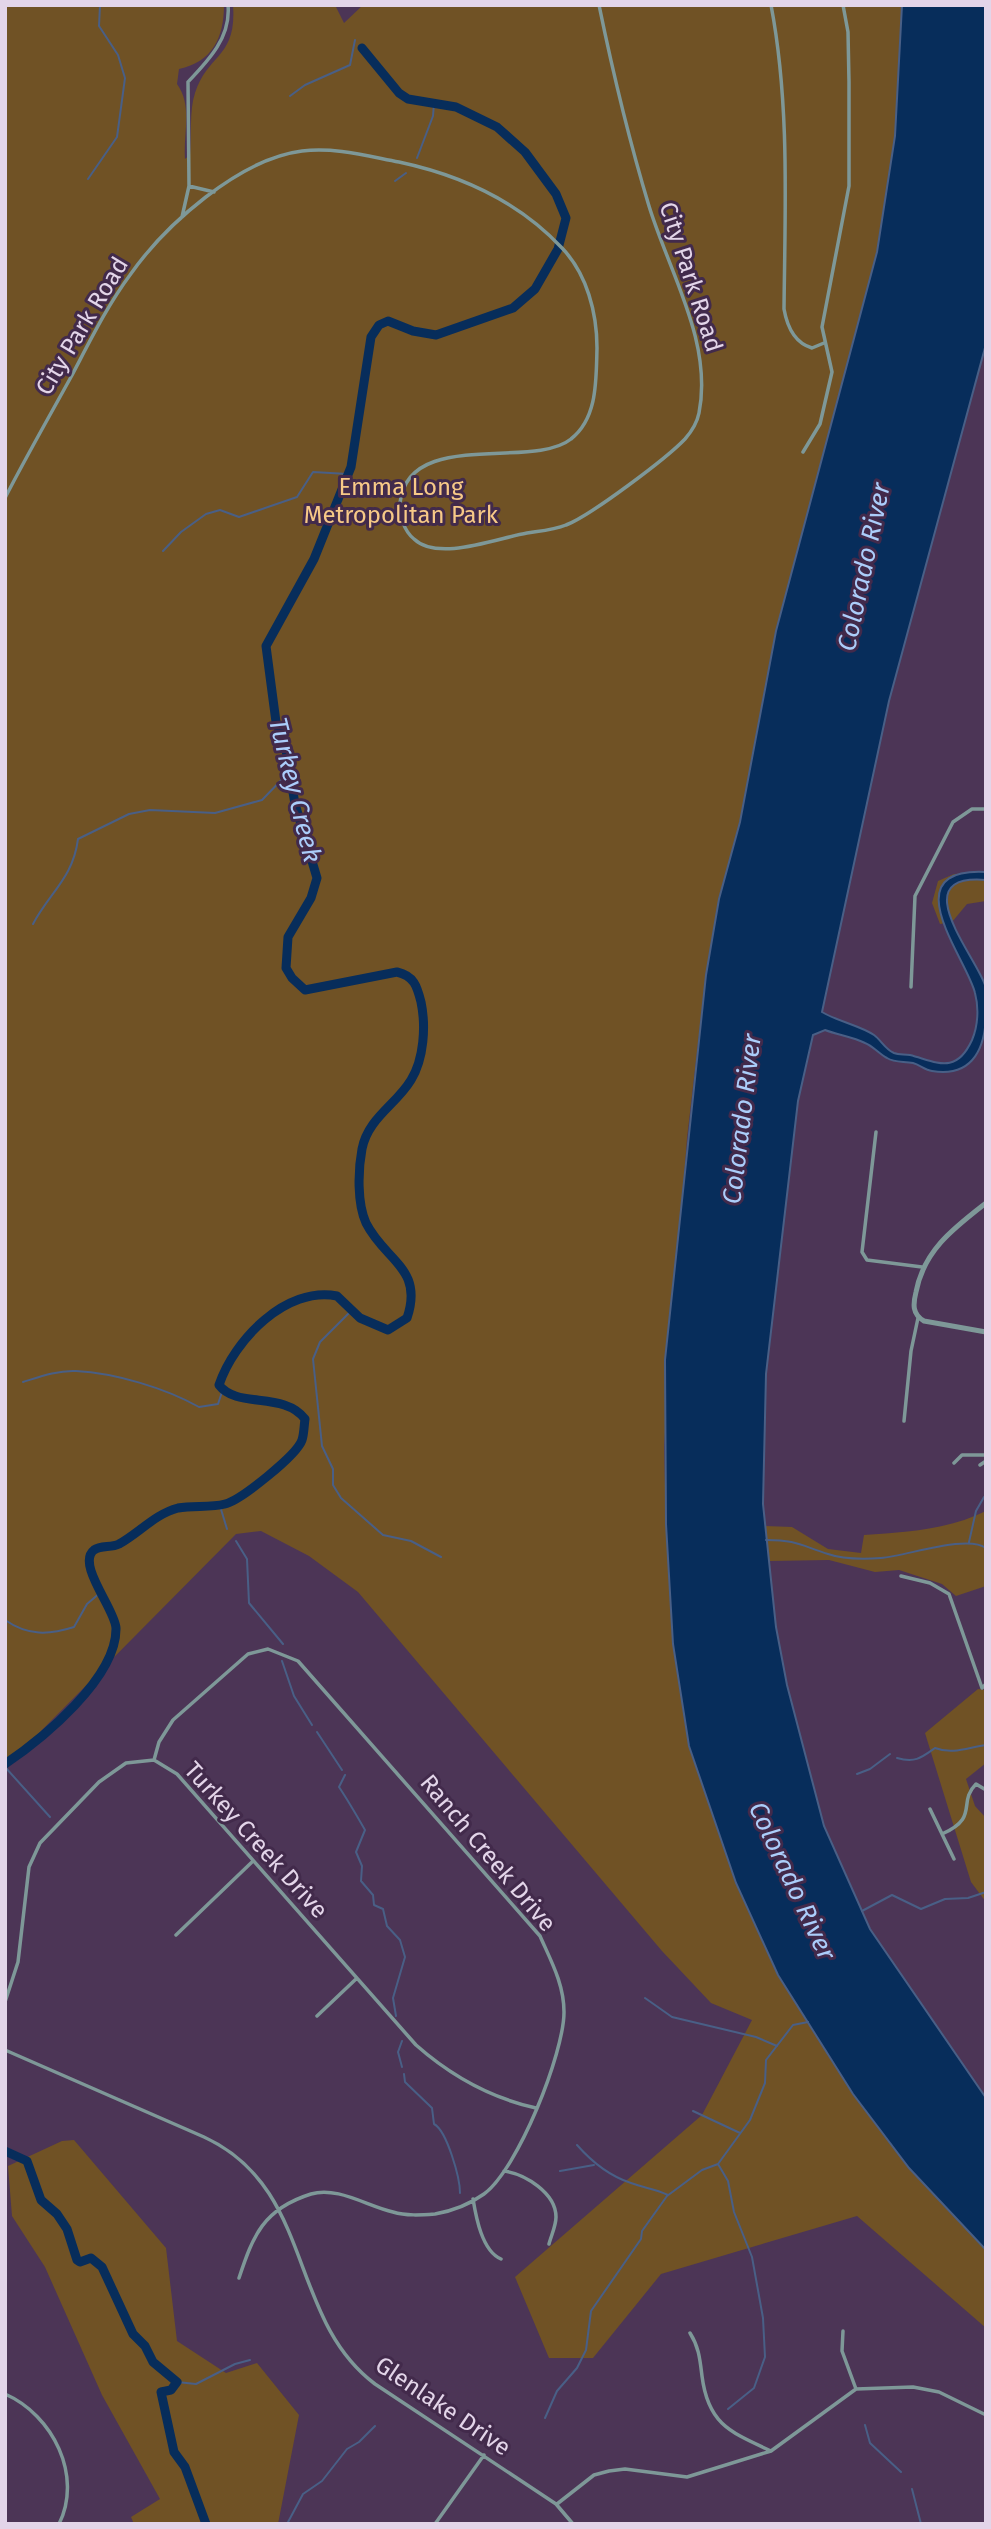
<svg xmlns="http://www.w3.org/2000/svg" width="991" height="2529" font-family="'Fira Sans',sans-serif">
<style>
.green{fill:#705225}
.water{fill:#072d5b;stroke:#495f86;stroke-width:2}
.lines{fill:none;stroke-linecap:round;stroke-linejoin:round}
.stream{stroke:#495f86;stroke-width:2}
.river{stroke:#072d5b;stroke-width:9}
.minor{stroke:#7e9898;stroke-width:3.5}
.tertiary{stroke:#7e9898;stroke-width:5}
.labels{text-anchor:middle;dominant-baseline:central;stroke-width:6;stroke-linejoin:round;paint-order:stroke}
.street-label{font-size:24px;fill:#e3d5e9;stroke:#422a4b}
.park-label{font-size:24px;fill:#f7c987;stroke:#422a4b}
.water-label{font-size:26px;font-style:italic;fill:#abcdfa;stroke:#422a4b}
</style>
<rect width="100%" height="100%" fill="#4c3556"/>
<path class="green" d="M 5,5 L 224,5 C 224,38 212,62 179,69 L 177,84 C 193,106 183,134 185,159 L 190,155 C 192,136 189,111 195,93 C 208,53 237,58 233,5 L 335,5 L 344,23 L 363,5 L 902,5 L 895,136 L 877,252 L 776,631 L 740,822 L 719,899 L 706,975 L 687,1138 L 664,1446 L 666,1524 L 673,1644 L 689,1746 L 778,1975 L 853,2094 L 909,2168 L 986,2250 L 986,2328 L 857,2216 L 661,2274 L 593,2358 L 549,2358 L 515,2277 L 702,2115 L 752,2020 L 711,2003 L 662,1951 L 358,1592 L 309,1556 L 261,1531 L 236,1534 L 38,1734 L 5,1760 Z
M 975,873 L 986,876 L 986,901 L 967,904 L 952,922 L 940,924 L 932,903 L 938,881 L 954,874 Z
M 986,1511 L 986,1586 L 956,1596 L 942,1584 L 899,1570 L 875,1572 L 829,1560 L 769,1561 L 765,1526 L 792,1527 L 828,1549 L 861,1553 L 864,1535 C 906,1532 947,1530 986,1511 Z
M 978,1689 L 986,1690 L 986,1763 L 966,1779 L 975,1806 L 986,1818 L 986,1902 L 971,1882 L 925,1733 Z
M 74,2140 L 166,2248 L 177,2341 L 226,2373 L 257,2363 L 299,2415 L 278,2524 L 134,2524 L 131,2517 L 160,2499 L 102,2395 L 45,2267 L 12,2216 L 8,2166 L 62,2141 Z"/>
<path class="water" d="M 902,5 L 986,5 L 986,344 L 889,701 L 822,1012 C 837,1021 861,1026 874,1035 C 881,1040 885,1049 894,1053 C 899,1055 904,1054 910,1055 C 937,1062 956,1075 972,1040 C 978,1026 979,1008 975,993 C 967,959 891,867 986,872 L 986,880 C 904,873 975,955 985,985 C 987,992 986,1003 986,1011 C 986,1045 975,1078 932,1071 C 925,1070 920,1065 913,1063 C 904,1061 895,1063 887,1058 C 879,1054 873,1046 865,1043 C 853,1037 838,1035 825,1030 L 813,1035 L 798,1101 L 766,1374 L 763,1504 L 776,1627 L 787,1685 L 824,1826 L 870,1929 L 986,2098 L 986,2250 L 909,2168 L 853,2094 L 778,1975 L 736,1883 L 689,1746 L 673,1644 L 666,1524 L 665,1360 L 706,975 L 719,899 L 740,822 L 776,631 L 877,252 L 895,136 Z"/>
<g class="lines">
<path class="stream" d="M 290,96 L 305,85 L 350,65 L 355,40
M 417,158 L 433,116 L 434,103
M 88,179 L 117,137 L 125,78 L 118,55 L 99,26 L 100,5
M 395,181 L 406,173
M 163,551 L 181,532 L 206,514 L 220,510 L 239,517 L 297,497 L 313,472 L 348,474
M 33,924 C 50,892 73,878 78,839 L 129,814 L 150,810 L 215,813 L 262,800 L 290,771
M 352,1310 L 320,1342 L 313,1359 L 322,1446 L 333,1469 L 333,1485 L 341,1498 L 383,1535 L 411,1541 L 441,1557
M 23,1382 C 39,1377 58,1370 76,1371 C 115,1373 165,1388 199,1407 L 218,1404 L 223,1389
M 220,1506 L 227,1529
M 766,1540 C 796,1540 800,1545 828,1554 C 842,1559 866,1559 881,1558 C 907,1556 967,1534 986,1548
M 236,1541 L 247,1559 L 249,1603 L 283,1644
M 969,1542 L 976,1511 L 984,1497
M 5,1620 C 28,1636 49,1635 74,1627 L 87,1604 L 101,1592
M 282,1661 L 294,1696 L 312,1725
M 317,1732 L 342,1770
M 897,1758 C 915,1763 921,1758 935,1748 C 953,1755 969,1747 986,1745
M 5,1767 L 50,1817
M 857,1774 L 870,1769 L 890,1754
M 345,1775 L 339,1787 C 349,1802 357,1816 365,1830 L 356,1852 L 362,1866 L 361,1881 L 373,1895 L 374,1905 L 383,1909 L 387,1926 L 400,1940 L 405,1957 L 393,1998 L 396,2016
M 862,1911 L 892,1895 L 921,1909 L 945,1899 L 968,1898 L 986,1892
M 645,1998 L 672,2017 L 756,2037 L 777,2046
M 402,2041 L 398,2052 L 402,2067
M 404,2074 L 405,2082 L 432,2108 L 434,2124 C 447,2131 460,2178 460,2193
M 693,2111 L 740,2133
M 577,2145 C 592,2162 609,2176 631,2183 C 644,2188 656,2189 668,2195
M 718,2164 L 728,2181 L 734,2212 L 752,2257 L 763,2318 L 765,2357 L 754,2388 L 728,2409
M 560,2171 L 594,2165
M 177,2382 L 196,2384 L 235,2364 L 250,2360
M 545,2418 L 557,2391 L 577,2368 L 586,2350 L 591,2311 L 641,2239 L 642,2231 L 667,2196 L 702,2170 L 718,2164 L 750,2120 L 765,2083 L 766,2060 L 793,2025 L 808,2022
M 865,2425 L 870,2443 L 901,2472
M 912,2489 L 921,2524
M 287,2524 L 303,2494 L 322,2481 L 347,2449 L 359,2442 L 375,2426"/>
<path class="river" d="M 5,1764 C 42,1739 117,1678 116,1628 C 115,1609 76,1564 94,1550 C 101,1545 111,1548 119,1544 C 139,1533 155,1514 178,1508 C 193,1505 210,1508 225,1504 C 241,1500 297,1455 302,1440 C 304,1434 304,1426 305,1419 C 284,1391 237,1409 219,1385 C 234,1340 286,1286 337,1296 L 360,1318 L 388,1330 L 407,1318 C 424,1268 385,1261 366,1223 C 357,1203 358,1170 362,1149 C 368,1118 396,1105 411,1080 C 424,1059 426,1026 421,1002 C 417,986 414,976 397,972 L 305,990 L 292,978 L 286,968 L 288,937 L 311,898 L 317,878 L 295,804 L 285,744 L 276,722 L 266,646 L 314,559 L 351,467 L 371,337 L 379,325 L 388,321 L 413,331 L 436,335 L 513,308 L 535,289 L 558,249 L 566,218 L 556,194 L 525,152 L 497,127 L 456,107 L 408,99 L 399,93 L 362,48
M 5,2151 L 27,2161 L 41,2200 L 57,2214 L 67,2229 L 77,2260 L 80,2262 L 91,2258 L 102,2267 L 133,2334 L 145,2346 L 153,2362 L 177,2382 L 171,2390 L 161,2392 L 174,2452 L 185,2467 L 206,2524"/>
<path class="minor" d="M 771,5 C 790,104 785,209 784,309 C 787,326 795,343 812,348 L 824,343
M 189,186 L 214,192
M 182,217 L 189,186 L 188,82 C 209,60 231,37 228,5
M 803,452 L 820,424 L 832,372 L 822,327 L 849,186 L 849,82 L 848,32 L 843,5
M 5,498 C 26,457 49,417 71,377 C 89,343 107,306 130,275 C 165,225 239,159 302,151 C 335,147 367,156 399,162 C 460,175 519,202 562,248 C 587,274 597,313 597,348 C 596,379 598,418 571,439 C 533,470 408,428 400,503 C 399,515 404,531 414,539 C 438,562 498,538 527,533 C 540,531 554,530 566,525 C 590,516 667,458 685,439 C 692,431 697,423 699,413 C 713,342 669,272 649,206 C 629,140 613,73 599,5
M 911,987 L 915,896 L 953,822 L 972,809 L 986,809
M 876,1132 L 862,1252 L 867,1260 L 922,1267
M 904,1421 L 911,1351 L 918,1318
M 954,1463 L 962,1455 L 986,1455
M 980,1465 L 986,1461
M 901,1576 L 930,1583 L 949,1594 L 982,1688 L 986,1684
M 154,1760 L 159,1742 L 173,1720 L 248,1654 L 268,1649 L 298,1661 L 540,1936 C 551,1961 564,1984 564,2012 C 564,2053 518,2169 484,2194 C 470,2204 452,2211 435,2214 C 421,2215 406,2216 393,2212 C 367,2206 337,2186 311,2194 C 263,2209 253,2236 239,2278
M 930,1809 L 942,1834 C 980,1817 957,1803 976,1784 L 986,1790
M 942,1834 L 954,1859
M 176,1935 L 252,1862
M 5,2002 L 18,1962 L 29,1867 L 40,1843 L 99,1782 L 126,1763 L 154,1760 L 177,1774 L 416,2045 C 450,2075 491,2098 536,2108
M 317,2016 L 356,1979
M 5,2050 L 204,2137 C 315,2188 287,2318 375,2384 L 556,2504 L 573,2524
M 504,2171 C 525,2174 556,2193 556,2217 C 556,2226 551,2236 549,2244
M 473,2199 C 476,2217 482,2251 501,2259
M 843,2331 L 842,2351 L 856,2389
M 690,2333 C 699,2347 700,2360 702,2376 C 708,2424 730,2432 771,2451
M 5,2394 C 53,2415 83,2476 59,2524
M 557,2504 L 594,2475 L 609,2471 L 625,2469 L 687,2477 L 771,2451 L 856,2389 L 913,2387 L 939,2392 L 986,2415
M 435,2524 L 484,2455"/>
<path class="tertiary" d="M 986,1203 C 954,1228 924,1250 916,1292 C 913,1304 912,1314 924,1321 L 986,1332"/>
</g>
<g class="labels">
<g class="street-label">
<text transform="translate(691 277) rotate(72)">City Park Road</text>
<text transform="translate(82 326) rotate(-59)">City Park Road</text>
<text transform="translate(256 1840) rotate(48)">Turkey Creek Drive</text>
<text transform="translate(488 1853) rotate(50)">Ranch Creek Drive</text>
<text transform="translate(443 2406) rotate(34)">Glenlake Drive</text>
</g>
<g class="park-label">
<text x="401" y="487">Emma Long<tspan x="401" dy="28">Metropolitan Park</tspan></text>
</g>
<g class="water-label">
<text transform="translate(864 567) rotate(-78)">Colorado River</text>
<text transform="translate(295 790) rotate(76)">Turkey Creek</text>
<text transform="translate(742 1119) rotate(-83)">Colorado River</text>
<text transform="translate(792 1881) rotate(65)">Colorado River</text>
</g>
</g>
<rect width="991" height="2529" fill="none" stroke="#e3d5e9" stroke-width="14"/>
</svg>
